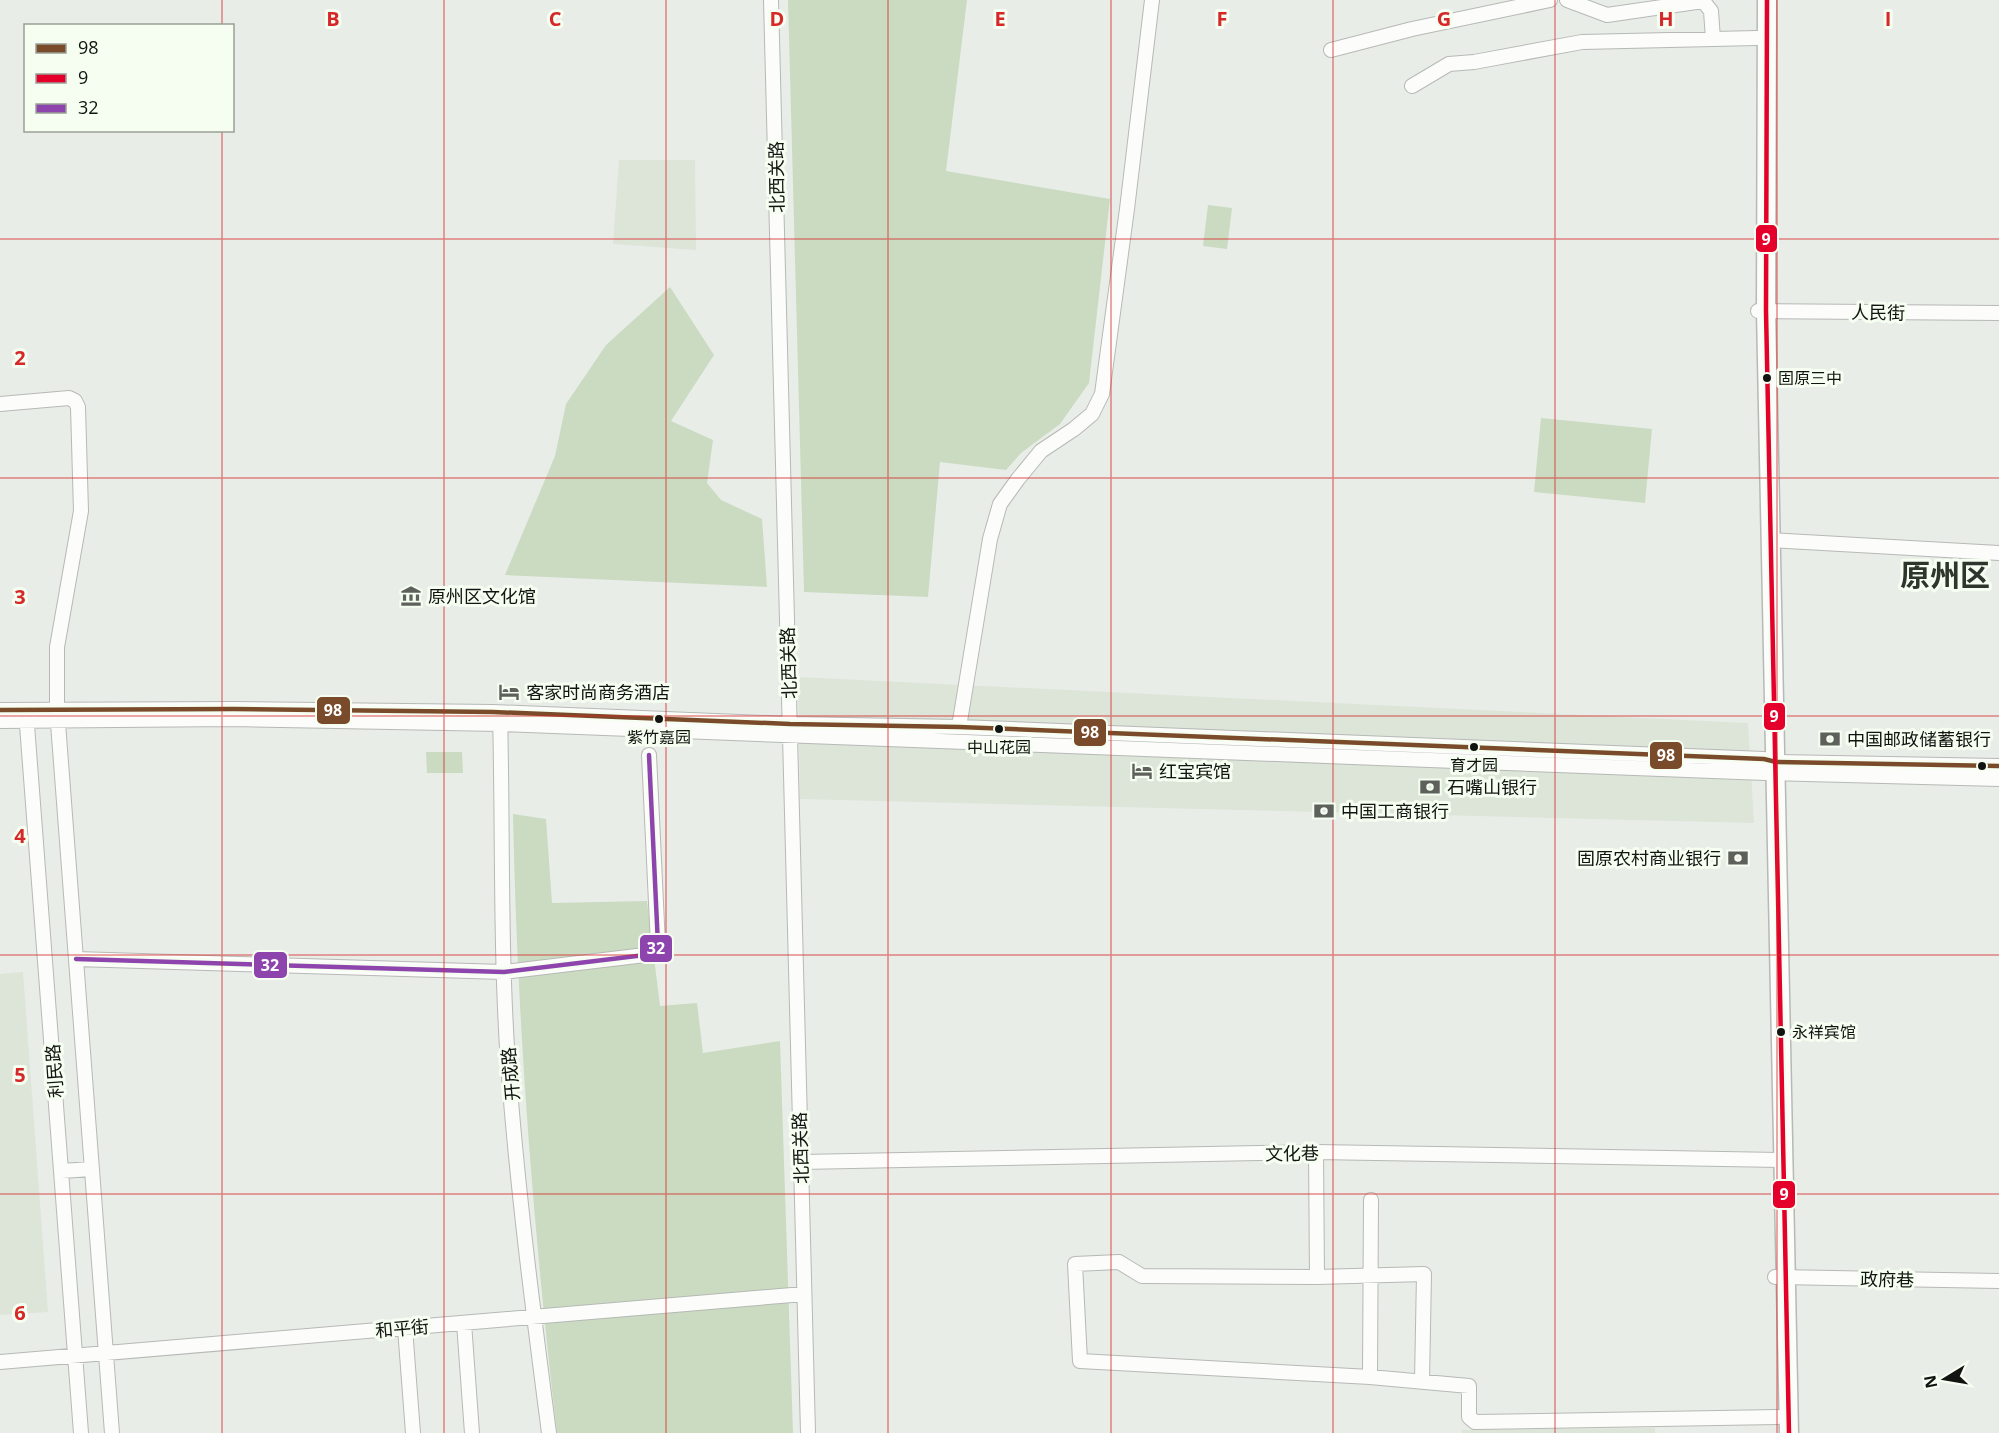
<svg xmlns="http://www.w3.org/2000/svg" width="1999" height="1433" font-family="'Open Sans','Noto Sans SC',sans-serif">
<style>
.built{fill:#dce5d8}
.green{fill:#cadbc2}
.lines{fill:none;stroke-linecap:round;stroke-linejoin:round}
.minor-casing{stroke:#b6b9b5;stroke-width:16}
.major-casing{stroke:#b6b9b5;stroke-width:21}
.minor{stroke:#fcfcfb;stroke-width:14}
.major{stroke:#fcfcfb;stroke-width:18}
.bus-1-casing{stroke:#f5fef1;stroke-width:9}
.bus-2-casing{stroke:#f5fef1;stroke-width:9}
.bus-3-casing{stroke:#f5fef1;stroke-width:9}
.bus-1{stroke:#7a4b2a;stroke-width:4.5}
.bus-2{stroke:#e4002b;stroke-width:4.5}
.bus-3{stroke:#8e44ad;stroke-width:4.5}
.grid{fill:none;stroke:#d62828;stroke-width:1.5;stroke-opacity:0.55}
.bus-dot{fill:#111410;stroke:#f5fef1;stroke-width:2}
.labels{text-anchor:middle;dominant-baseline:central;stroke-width:6;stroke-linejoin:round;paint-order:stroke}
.bus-label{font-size:16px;fill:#111410;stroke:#f5fef1}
.street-label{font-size:18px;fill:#111410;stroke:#f5fef1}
.poi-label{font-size:18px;fill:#111410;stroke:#f5fef1;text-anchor:start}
.town-label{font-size:30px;font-weight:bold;fill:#2e352c;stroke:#f5fef1}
.grid-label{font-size:20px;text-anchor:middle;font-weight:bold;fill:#d62828;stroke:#f5fef1;stroke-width:6;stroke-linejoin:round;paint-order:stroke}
.line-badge{stroke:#f5fef1;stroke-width:2}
.badge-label{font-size:16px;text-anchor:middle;font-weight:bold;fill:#fff}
</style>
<rect width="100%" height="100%" fill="#e9ede7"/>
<path class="built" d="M 619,160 L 695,160 L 696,250 L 613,244 Z
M 798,677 L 1748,723 L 1754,823 L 800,799 Z
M 23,972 L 48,1312 L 0,1315 L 0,974 Z
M 1655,1428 L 1655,1433 L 1462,1433 L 1462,1430 Z"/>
<path class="green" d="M 788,0 L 967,0 L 946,171 L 1110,199 L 1089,383 L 1060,424 L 1021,453 L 1006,470 L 940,462 L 928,597 L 804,592 Z
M 1208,205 L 1232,208 L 1227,249 L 1203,246 Z
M 670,287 L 714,355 L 671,421 L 713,440 L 707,483 L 721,500 L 762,519 L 767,587 L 505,575 L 555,456 L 566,404 L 606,345 Z
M 1541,418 L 1652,429 L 1645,503 L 1534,492 Z
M 426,752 L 462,752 L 463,773 L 427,773 Z
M 513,814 L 546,819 L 552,903 L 647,901 L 660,1006 L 697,1003 L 703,1053 L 780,1041 L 793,1433 L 557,1433 C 533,1228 517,1021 513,814 Z"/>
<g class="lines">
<g class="minor-casing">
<path id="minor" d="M 771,0 L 808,1433
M 1567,0 L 1607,15 L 1703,1 L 1711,11 L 1713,39
M 1331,50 L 1412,29 L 1550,0
M 1412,86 L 1449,64 L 1474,62 L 1582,42 L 1757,38
M 1758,311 L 1999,313
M 0,404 L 69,398 L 75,401 L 78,407 L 81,511 L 57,647 L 57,710 L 112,1433
M 1769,540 L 1999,553
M 0,710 L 234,709 L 493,712 L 790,724 L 959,727 L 1764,759 L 1776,762 L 1999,766
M 26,712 L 81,1433
M 500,714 C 503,831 500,947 508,1063 C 517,1187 533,1310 549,1433
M 0,721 L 234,719 L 500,724 L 1765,773 L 1999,779
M 959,727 L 990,539 L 1000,504 L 1018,479 L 1041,451 L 1074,429 L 1092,414 L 1102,394 L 1127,209 L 1152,0
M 76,959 L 504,972 L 645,955 L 654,952 L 658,945 L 649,755
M 1316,1152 L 1317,1277 L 1142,1276 L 1119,1262 L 1075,1264 L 1080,1361 L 1370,1377 L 1469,1386 L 1469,1417 L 1475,1422 L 1778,1417
M 801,1162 L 1316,1152 L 1783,1160
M 61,1171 L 92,1169
M 1317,1277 L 1424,1274 L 1422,1381
M 1775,1277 L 1999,1281
M 464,1323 L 472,1433
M 405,1328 L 413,1433
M 0,1362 L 804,1294
M 1370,1377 L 1371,1200"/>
</g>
<g class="major-casing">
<path id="major" d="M 1767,0 L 1766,311 L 1789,1433"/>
</g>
<use href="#minor" class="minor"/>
<use href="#major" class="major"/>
<g class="bus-1-casing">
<path id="bus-1" d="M 0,710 L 234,709 L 493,712 L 790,724 L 959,727 L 1764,759 L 1776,762 L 1999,766"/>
</g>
<g class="bus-2-casing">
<path id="bus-2" d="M 1767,0 L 1766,311 L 1789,1433"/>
</g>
<g class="bus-3-casing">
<path id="bus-3" d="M 76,959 L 504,972 L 645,955 L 654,952 L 658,945 L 649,755"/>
</g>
<use href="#bus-1" class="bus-1"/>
<use href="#bus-2" class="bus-2"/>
<use href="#bus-3" class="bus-3"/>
</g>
<path class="grid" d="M 222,0 L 222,26M 444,0 L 444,1433M 666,0 L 666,1433M 888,0 L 888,1433M 1111,0 L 1111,1433M 1333,0 L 1333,1433M 1555,0 L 1555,1433M 1777,0 L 1777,1433M 222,130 L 222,1433M 0,239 L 1999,239M 0,478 L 1999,478M 0,716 L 1999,716M 0,955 L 1999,955M 0,1194 L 1999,1194"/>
<defs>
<g id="museum-bare" transform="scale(1.62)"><path d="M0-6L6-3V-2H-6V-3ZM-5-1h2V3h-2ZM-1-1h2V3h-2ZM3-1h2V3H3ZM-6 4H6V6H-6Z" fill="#5d605b" stroke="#f5fef1" stroke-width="2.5" paint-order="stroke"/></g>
<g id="hotel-bare" transform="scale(1.62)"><path d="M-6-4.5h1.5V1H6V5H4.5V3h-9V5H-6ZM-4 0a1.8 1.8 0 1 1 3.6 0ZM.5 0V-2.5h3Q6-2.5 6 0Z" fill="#5d605b" stroke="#f5fef1" stroke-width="2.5" paint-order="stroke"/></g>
<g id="bank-bare" transform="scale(1.62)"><path d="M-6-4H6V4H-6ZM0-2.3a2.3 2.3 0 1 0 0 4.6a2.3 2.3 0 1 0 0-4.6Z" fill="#5d605b" stroke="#f5fef1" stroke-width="2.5" paint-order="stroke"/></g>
</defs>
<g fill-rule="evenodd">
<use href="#museum-bare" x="411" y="596"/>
<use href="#hotel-bare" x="509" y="692"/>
<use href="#bank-bare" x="1830" y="739"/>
<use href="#hotel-bare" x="1142" y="771"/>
<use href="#bank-bare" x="1430" y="787"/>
<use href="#bank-bare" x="1324" y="811"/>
<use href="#bank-bare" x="1738" y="858"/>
</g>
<g class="bus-dot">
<circle cx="1767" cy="378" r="5"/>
<circle cx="659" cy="719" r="5"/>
<circle cx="999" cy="729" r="5"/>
<circle cx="1474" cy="747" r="5"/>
<circle cx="1982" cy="766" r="5"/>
<circle cx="1781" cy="1032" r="5"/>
</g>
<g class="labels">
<g class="bus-label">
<text x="1778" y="378" text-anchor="start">固原三中</text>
<text x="659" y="737">紫竹嘉园</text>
<text x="999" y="747">中山花园</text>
<text x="1474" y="765">育才园</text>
<text x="1792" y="1032" text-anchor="start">永祥宾馆</text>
</g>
<g class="street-label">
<text transform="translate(776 177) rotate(-91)">北西关路</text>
<text transform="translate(1878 312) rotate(1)">人民街</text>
<text transform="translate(788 663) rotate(-92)">北西关路</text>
<text transform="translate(54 1071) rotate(-94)">利民路</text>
<text transform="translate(510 1074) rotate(-95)">开成路</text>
<text transform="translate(800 1148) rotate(-92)">北西关路</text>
<text transform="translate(1292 1153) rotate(-1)">文化巷</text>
<text transform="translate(1887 1279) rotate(1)">政府巷</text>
<text transform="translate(402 1328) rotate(-5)">和平街</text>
</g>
<g class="poi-label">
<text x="428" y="596">原州区文化馆</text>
<text x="526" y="692">客家时尚商务酒店</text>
<text x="1847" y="739">中国邮政储蓄银行</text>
<text x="1159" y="771">红宝宾馆</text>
<text x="1447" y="787">石嘴山银行</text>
<text x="1341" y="811">中国工商银行</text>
<text x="1721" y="858" text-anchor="end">固原农村商业银行</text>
</g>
<g class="town-label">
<text x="1945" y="574">原州区</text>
</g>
</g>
<g class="grid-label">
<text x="333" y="26">B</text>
<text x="555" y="26">C</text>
<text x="777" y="26">D</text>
<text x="1000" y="26">E</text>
<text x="1222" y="26">F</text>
<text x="1444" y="26">G</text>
<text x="1666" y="26">H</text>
<text x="1888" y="26">I</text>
<text x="20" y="365">2</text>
<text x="20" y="604">3</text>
<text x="20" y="843">4</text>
<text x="20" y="1082">5</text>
<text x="20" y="1320">6</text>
</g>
<g class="line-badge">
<rect x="1755" y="224" width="23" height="29" rx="6" fill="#e4002b"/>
<rect x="316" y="696" width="35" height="29" rx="6" fill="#7a4b2a"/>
<rect x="1763" y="702" width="23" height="29" rx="6" fill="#e4002b"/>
<rect x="1073" y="718" width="34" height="29" rx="6" fill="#7a4b2a"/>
<rect x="1649" y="741" width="34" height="29" rx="6" fill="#7a4b2a"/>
<rect x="639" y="934" width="34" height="29" rx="6" fill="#8e44ad"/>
<rect x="253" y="951" width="35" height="28" rx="6" fill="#8e44ad"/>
<rect x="1772" y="1180" width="24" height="29" rx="6" fill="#e4002b"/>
</g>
<g class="badge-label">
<text x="1766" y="245">9</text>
<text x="333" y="716">98</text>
<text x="1774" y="722">9</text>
<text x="1090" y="738">98</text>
<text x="1666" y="761">98</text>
<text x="656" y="954">32</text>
<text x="270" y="971">32</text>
<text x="1784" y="1200">9</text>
</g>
<rect x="24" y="24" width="210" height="108" fill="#f5fef1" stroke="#9aa097" stroke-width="1.5"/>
<rect x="36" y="44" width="30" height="9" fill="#7a4b2a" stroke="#9aa097" stroke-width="1.5"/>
<text x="78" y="54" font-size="18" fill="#111410">98</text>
<rect x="36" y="74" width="30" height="9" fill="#e4002b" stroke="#9aa097" stroke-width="1.5"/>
<text x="78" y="84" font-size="18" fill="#111410">9</text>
<rect x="36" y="104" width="30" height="9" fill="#8e44ad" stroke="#9aa097" stroke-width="1.5"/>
<text x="78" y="114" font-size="18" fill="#111410">32</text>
<g transform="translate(1945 1379) rotate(259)" stroke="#f5fef1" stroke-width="4.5" paint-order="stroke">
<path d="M0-4.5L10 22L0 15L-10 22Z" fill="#111410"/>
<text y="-9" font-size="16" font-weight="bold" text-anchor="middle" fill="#111410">N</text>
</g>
</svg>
